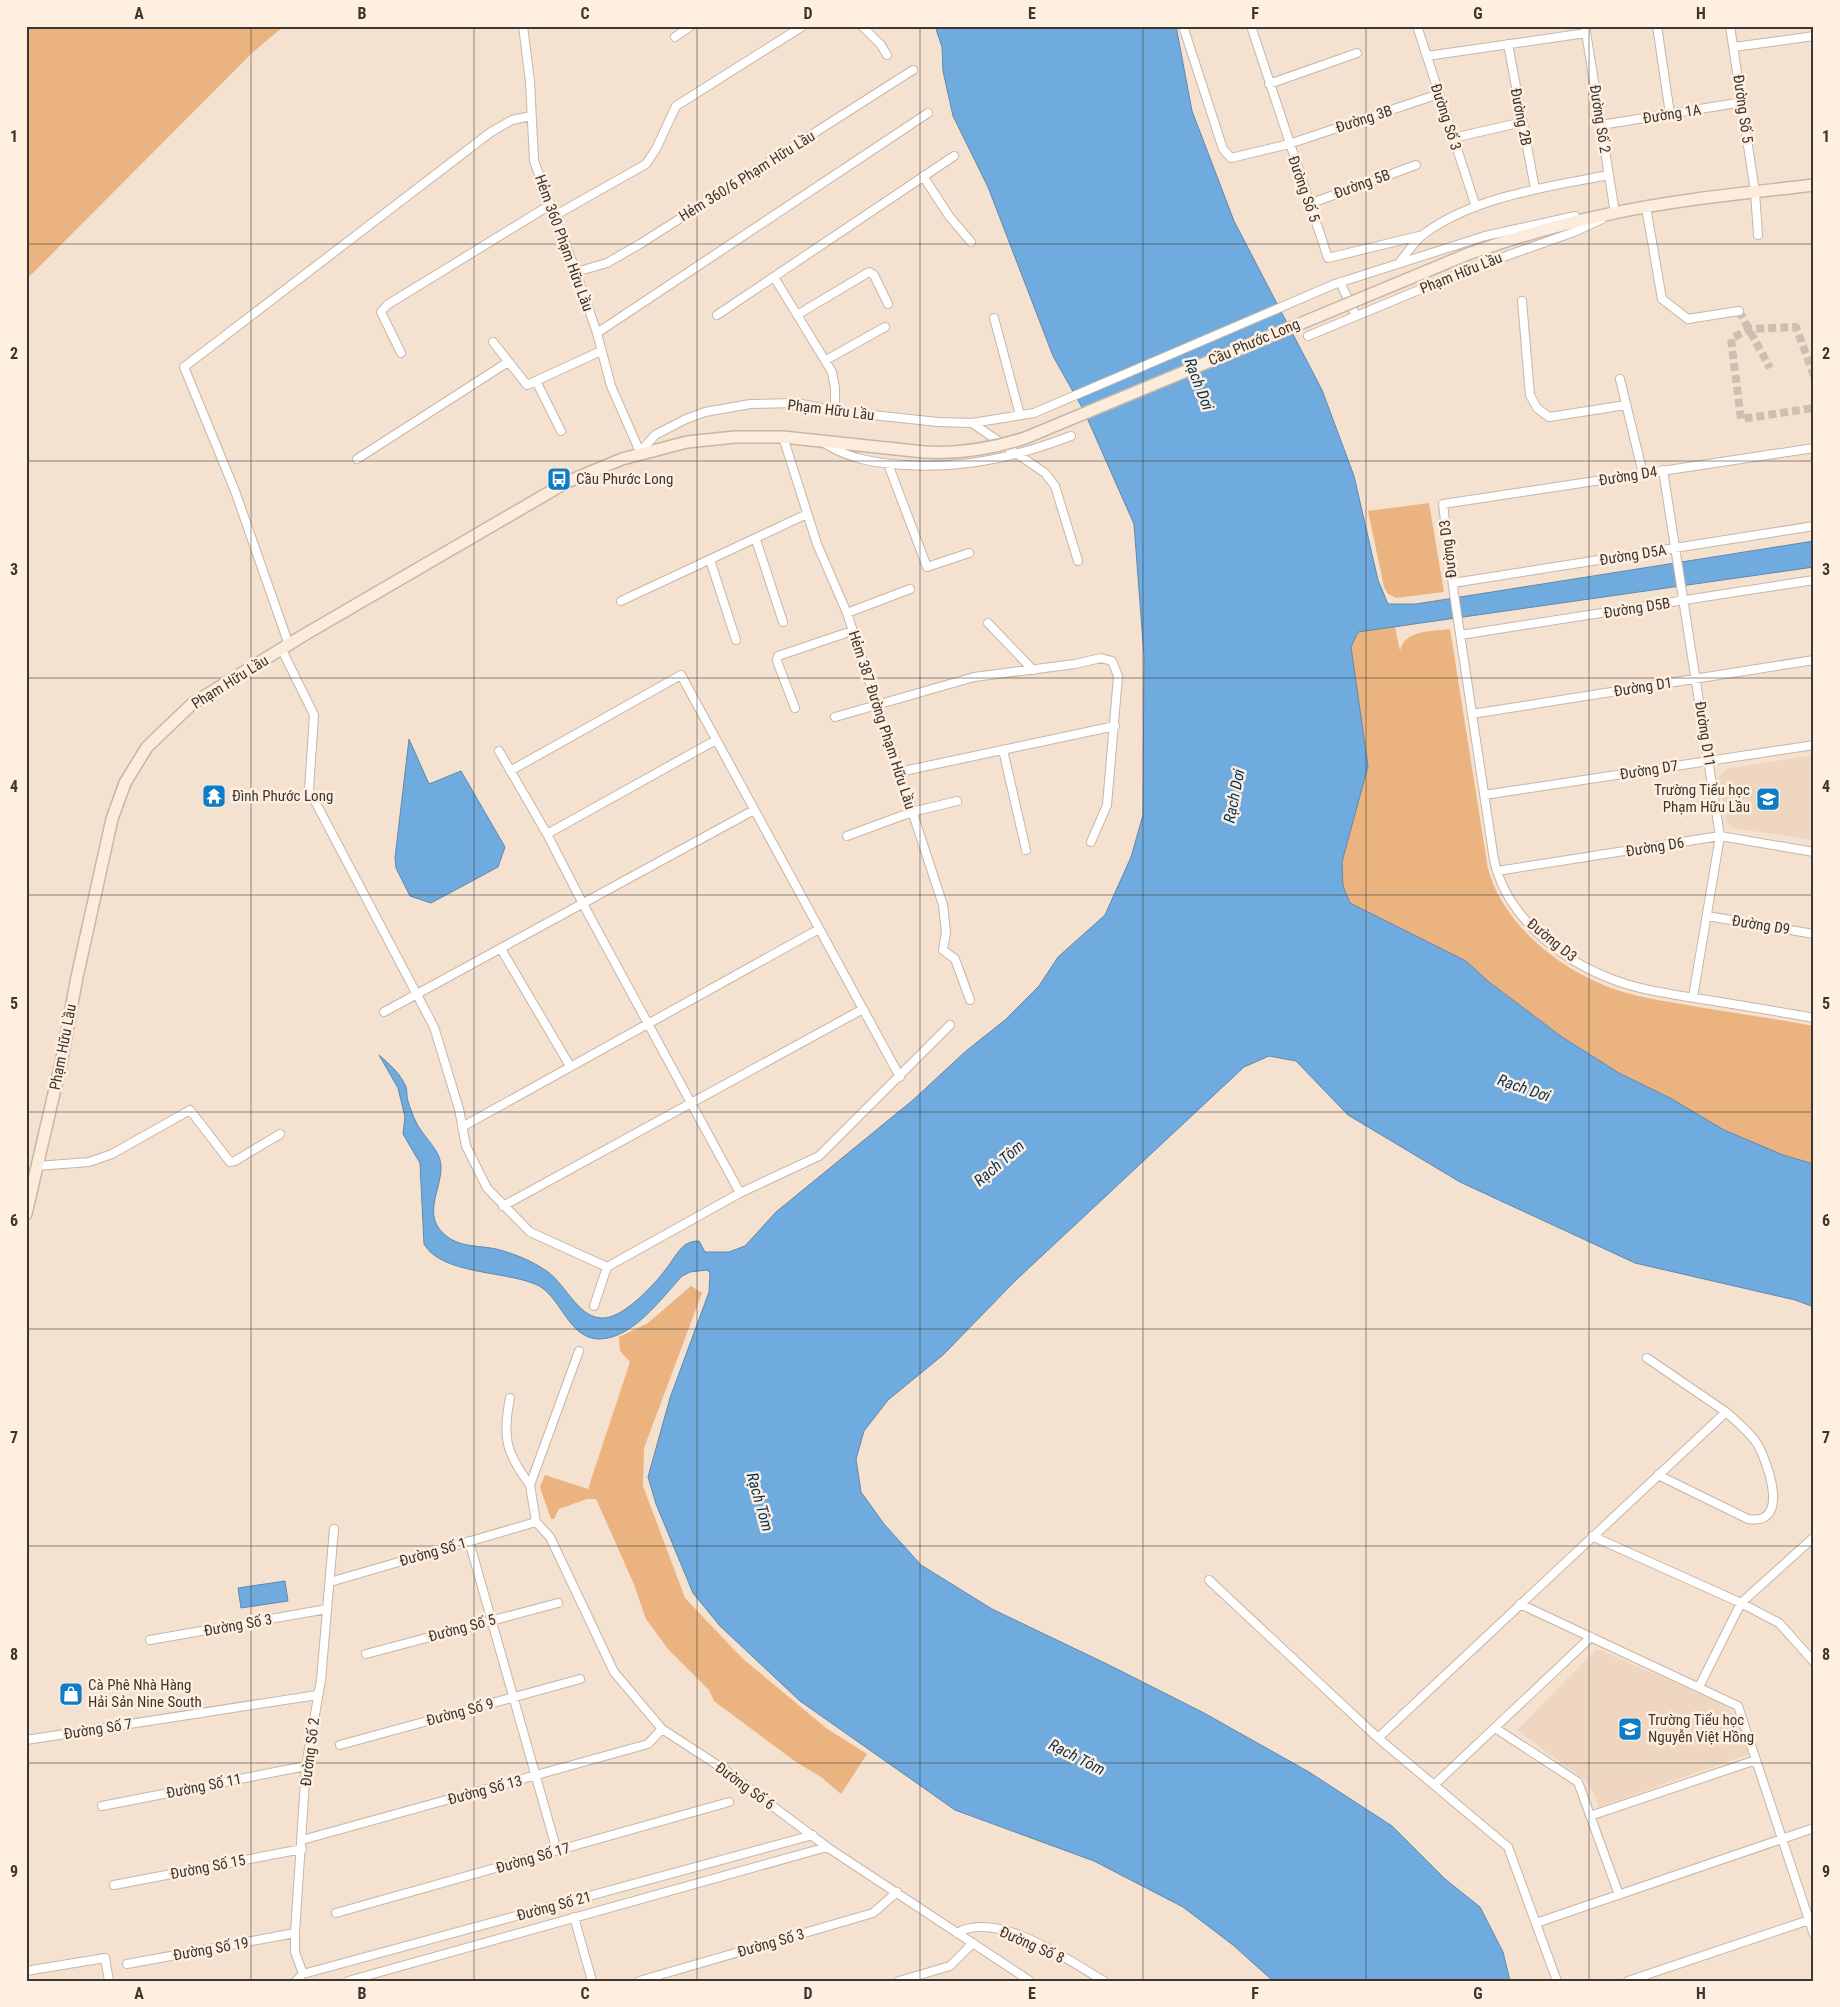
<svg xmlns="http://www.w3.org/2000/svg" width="1840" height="2007" font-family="'Roboto Condensed',sans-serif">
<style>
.built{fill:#efd6c0}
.green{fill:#ebb380}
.water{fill:#70abdf;stroke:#6188aa}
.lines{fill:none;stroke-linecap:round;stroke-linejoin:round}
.minor-tunnel{stroke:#cfbfb0;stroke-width:8;stroke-dasharray:8 4;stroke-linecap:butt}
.minor-casing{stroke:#c8b6a6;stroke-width:10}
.secondary-casing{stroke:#c8b6a6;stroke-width:14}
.minor{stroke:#fff;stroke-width:8}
.secondary{stroke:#fbecde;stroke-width:11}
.secondary-bridge-casing{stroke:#c8b6a6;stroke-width:14;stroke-linecap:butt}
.secondary-bridge{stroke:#fbecde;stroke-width:11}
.grid{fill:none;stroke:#3d352f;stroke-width:1;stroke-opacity:0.55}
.labels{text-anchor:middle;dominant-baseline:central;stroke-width:5;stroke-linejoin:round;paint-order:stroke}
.street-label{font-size:15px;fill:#3d352f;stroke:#feefe1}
.poi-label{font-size:15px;fill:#3d352f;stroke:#feefe1;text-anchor:start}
.water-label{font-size:16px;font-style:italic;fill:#063456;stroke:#feefe1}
.neatline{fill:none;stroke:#3d352f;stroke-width:2}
.grid-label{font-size:16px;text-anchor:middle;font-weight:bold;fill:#3d352f}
</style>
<rect width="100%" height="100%" fill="#f4e1d0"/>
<path class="built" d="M 1814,755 L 1814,840 L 1733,828 L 1726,821 L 1719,777 L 1726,769 Z
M 1597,1649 L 1721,1703 L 1732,1713 L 1740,1727 L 1749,1754 L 1599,1807 L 1596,1797 L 1585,1780 L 1517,1730 Z"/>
<path class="green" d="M 26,26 L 284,26 L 253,52 L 26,280 Z
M 1429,503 L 1444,592 L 1396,598 L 1388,594 L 1384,587 L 1368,511 Z
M 1395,627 L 1400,651 C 1405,629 1431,632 1450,629 L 1488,869 C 1504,927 1564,973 1620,991 C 1645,999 1672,1002 1698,1007 C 1736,1013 1775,1019 1814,1026 L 1814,1164 L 1783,1155 L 1724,1130 L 1672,1099 L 1619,1073 L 1562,1037 L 1489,982 L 1466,961 L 1350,903 L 1343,886 L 1342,862 L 1368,766 L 1351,647 L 1358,632 Z
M 691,1286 L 702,1293 L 644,1448 L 643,1486 L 685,1598 L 742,1658 L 826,1728 L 867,1754 L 841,1794 L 821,1777 L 796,1762 L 714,1701 L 709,1690 L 668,1649 L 646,1619 L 633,1582 L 596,1499 L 587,1499 L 559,1509 L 554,1519 L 551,1519 L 540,1487 L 545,1475 L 588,1489 L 630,1362 L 620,1351 L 619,1337 L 648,1323 Z"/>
<path class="water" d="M 935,26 L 1176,26 L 1192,111 L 1234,221 L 1322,390 L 1354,476 L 1378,580 L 1388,604 L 1416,604 L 1814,541 L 1814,567 L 1358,632 L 1351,647 L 1368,766 L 1342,862 L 1343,886 L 1350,903 L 1466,961 L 1489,982 L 1562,1037 L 1619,1073 L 1672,1099 L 1724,1130 L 1783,1155 L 1814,1164 L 1814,1307 L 1795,1300 L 1635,1263 L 1460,1182 L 1348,1115 L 1296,1061 L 1269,1056 L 1244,1067 L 1015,1281 L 943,1355 L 888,1400 L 864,1431 L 856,1459 L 861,1492 L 884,1524 L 921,1565 L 992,1609 L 1111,1666 L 1204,1713 L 1309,1772 L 1392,1826 L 1445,1879 L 1480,1907 L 1503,1952 L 1510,1981 L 1273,1981 L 1233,1945 L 1183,1907 L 1094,1861 L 955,1810 L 800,1701 L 720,1626 L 693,1593 L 656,1504 L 648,1477 L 670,1398 L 709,1292 L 710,1273 L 707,1270 L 690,1272 L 682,1276 C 661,1299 633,1338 600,1339 C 568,1340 561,1294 535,1284 C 504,1271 441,1274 424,1244 L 420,1163 L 403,1134 L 405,1117 L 398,1088 L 379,1055 C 389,1064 398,1071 404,1083 C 408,1088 406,1095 408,1101 C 410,1108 413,1116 416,1122 C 423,1137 442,1151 441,1168 C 441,1190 423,1214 443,1233 C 458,1248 478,1245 496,1249 C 516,1254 532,1261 548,1272 C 567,1286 579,1320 605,1318 C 625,1316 654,1285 666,1269 C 672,1262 677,1251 685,1245 C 689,1242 694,1241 699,1241 L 705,1252 L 729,1252 L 745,1246 L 776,1212 L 913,1100 L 966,1051 L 1005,1020 L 1039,986 L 1058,957 L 1105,915 L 1131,857 L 1143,815 L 1144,656 L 1134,524 L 1084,411 L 1053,356 L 988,187 L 953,116 L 943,71 L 942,47 Z
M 409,739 L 429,784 L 461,771 L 505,847 L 498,867 L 431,903 L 410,896 L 396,868 L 395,858 Z
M 285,1581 L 288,1601 L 241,1608 L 238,1588 Z"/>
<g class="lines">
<path class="minor-tunnel" d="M 1739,311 L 1770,368
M 1814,376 L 1796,327 L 1749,329 L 1731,339 L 1741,419 L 1814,408"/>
<g class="minor-casing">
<path id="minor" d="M 523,26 L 530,82 L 534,161 L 576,272 L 597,333 L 611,386 L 640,452
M 862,26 L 881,45 L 887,55
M 1183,26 L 1223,149 L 1231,158 L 1289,144 L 1439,94
M 1251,26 L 1328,258 L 1423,235
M 1417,26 L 1476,207
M 1585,26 L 1615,213
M 1657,26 L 1670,114
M 1730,26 L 1755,192 L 1758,235
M 675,37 L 691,26
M 1508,44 L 1535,189
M 1734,47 L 1814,36
M 1427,56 L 1586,33
M 1269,84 L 1357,53
M 1601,125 L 1743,102
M 1453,138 L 1523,122
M 923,176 L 949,216 L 971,242
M 1309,204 L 1416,165
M 1646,207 L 1662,299 L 1688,319 L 1739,311
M 554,216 L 646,164 L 656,149 L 676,106 L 803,26
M 1400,262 C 1407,253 1415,240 1425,233 C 1477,196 1547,187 1609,175
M 576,272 L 607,263 L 640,244 L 913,70
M 774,277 L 832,372 L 835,388 L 835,411
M 1340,282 L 1356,316
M 1522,301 L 1530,395 L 1537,408 L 1549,417 L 1626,405
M 717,315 L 954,156
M 797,315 L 869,272 L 874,275 L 888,304
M 994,318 L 1020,415
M 597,333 L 928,113
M 1308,336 L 1472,268 L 1574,232 L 1602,219
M 493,342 L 527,385 L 601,351
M 401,353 L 381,312 L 387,305 L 550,205
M 826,360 L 885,327
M 1620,379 L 1643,474
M 536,381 L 561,431
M 972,423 L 1045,473 L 1055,486 L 1078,561
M 783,437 L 817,544 L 847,613 L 943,905 L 946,932 L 943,950 L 955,959 L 970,1000
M 824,443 C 849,459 875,463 904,465 C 964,469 1016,457 1071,436
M 1814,448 L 1443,504 L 1454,594 L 1494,860 C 1506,915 1558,958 1609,978 C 1638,990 1670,994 1701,999 C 1739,1005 1776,1011 1814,1018
M 640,452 L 655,435 L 686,419 L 705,412 L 750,404 L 797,403 L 835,411 L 938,422 L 972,423 L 1034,413 L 1335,284 L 1485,236 L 1575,216
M 357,459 L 508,362
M 888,464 L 927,567 L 969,553
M 1663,470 L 1720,836 L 1693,997
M 756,540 L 783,622
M 710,560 L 736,640
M 1453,583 L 1814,526
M 621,601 L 807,514
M 847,613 L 910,589
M 988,623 L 1033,670
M 1460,635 L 1814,580
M 289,645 L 235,491 L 184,367 L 491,132 L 512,120 L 531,116
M 282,650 L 314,715 L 309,790 L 434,1027 L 459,1109 L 466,1146 L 487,1188 L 530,1232 L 607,1267
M 795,708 L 777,661 L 778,656 L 852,631
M 1472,714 L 1814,660
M 835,717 L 974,677 L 1075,664 L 1101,658 L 1112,661 L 1118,676 L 1107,805 L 1091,842
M 1003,750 L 1026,850
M 499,751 L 547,834 L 583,904 L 740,1193
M 510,771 L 681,675 L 900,1077
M 899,772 L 1115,726
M 1484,795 L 1814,745
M 547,834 L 716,740
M 847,836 L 912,812 L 957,801
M 1497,871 L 1720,836 L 1814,852
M 1707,916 L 1814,934
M 501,949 L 570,1066
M 384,1012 L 754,810
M 462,1127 L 819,929
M 37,1166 L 89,1162 L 112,1154 L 190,1110 L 230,1162 L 235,1161 L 280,1134
M 503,1206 L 863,1009
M 594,1306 L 607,1267 L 740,1193 L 819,1156 L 950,1025
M 510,1398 C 502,1437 506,1453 530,1485
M 1658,1475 L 1748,1519 C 1790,1526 1769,1466 1758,1445 C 1750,1432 1737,1422 1726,1412
M 536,1522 L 550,1537 L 614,1672 L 662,1729 L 725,1770 L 827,1847 L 1030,1981
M 536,1522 L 530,1485 L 579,1351
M 1592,1536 L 1741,1603 L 1779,1623 L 1814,1662
M 469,1541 L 557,1851
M 1209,1580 L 1378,1738 L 1508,1847 L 1557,1981
M 330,1582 L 536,1522
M 1520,1604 L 1738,1706 L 1814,1935
M 150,1640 L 327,1609
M 366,1654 L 558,1603
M 1699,1687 L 1741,1603 L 1813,1538
M 1495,1728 L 1578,1782 L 1619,1895
M 1378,1738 L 1726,1412 L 1647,1358
M 26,1740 L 317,1695
M 340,1745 L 580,1679
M 1434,1785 L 1591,1637
M 102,1806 L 306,1766
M 1590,1816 L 1756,1760
M 302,1840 L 648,1744 L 662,1729
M 114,1885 L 302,1849
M 336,1913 L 729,1802
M 574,1917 L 592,1981
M 1536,1923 L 1814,1828
M 957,1933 C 998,1910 1068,1960 1104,1981
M 127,1964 L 295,1933
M 26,1971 L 105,1958 L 109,1981
M 303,1974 L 295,1952 L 295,1933 L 306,1766 L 321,1680 L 334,1529
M 296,1981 L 303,1974 L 813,1835
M 348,1981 L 827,1847
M 639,1981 L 873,1913 L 897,1892
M 899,1981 L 950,1966 L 973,1943
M 1628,1981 L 1809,1920"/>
</g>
<g class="secondary-casing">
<path id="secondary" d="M 1468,254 C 1516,237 1564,223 1614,213 C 1680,199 1747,193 1814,185
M 26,1214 L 61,1063 L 77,977 L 112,819 L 125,783 L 147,747 L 192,704 L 304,635 L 567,482 L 622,459 L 687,442 L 735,437 L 783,437 L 924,452"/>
</g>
<use href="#minor" class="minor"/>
<use href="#secondary" class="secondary"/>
<g class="secondary-bridge-casing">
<path id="secondary-bridge" d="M 924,452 C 959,454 991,449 1025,438 L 1468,254"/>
</g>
<use href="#secondary-bridge" class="secondary-bridge"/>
</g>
<path class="grid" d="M 251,26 L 251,1981M 474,26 L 474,1981M 697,26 L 697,1981M 920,26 L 920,1981M 1143,26 L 1143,1981M 1366,26 L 1366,1981M 1589,26 L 1589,1981M 26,244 L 1814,244M 26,461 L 1814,461M 26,678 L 1814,678M 26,895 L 1814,895M 26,1112 L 1814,1112M 26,1329 L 1814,1329M 26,1546 L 1814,1546M 26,1763 L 1814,1763"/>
<defs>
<g id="bus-square" transform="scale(1.25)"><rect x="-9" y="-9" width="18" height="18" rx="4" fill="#0c7dc6" stroke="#feefe1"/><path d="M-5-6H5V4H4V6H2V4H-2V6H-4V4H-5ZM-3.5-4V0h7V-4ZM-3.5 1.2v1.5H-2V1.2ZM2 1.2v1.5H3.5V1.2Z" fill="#fff"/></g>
<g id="temple-square" transform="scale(1.25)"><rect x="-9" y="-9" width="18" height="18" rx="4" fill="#0c7dc6" stroke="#feefe1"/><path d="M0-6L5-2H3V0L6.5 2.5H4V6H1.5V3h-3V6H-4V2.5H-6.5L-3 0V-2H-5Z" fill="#fff"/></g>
<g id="school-square" transform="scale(1.25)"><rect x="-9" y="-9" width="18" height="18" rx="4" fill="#0c7dc6" stroke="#feefe1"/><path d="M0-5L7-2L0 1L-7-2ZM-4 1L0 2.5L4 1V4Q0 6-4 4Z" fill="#fff"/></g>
<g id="shop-square" transform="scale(1.25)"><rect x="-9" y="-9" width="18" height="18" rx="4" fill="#0c7dc6" stroke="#feefe1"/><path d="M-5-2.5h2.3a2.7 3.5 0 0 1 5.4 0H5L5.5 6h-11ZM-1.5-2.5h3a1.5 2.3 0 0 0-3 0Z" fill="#fff"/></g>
</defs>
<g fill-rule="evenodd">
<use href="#bus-square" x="559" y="479"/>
<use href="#temple-square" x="214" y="796"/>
<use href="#school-square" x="1768" y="799"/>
<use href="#shop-square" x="71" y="1694"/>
<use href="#school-square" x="1630" y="1729"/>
</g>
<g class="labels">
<g class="street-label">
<text transform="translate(1743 109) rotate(82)">Đường Số 5</text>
<text transform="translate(1672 114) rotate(-9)">Đường 1A</text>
<text transform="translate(1446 117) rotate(72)">Đường Số 3</text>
<text transform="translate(1521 117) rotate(79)">Đường 2B</text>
<text transform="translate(1364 119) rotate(-18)">Đường 3B</text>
<text transform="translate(1600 119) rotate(81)">Đường Số 2</text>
<text transform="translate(747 176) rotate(-32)">Hẻm 360/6 Phạm Hữu Lầu</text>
<text transform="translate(1362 184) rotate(-20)">Đường 5B</text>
<text transform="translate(1304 189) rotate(71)">Đường Số 5</text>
<text transform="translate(564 243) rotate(70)">Hẻm 360 Phạm Hữu Lầu</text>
<text transform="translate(1461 273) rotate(-22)">Phạm Hữu Lầu</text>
<text transform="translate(1254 342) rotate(-23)">Cầu Phước Long</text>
<text transform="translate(831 410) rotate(7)">Phạm Hữu Lầu</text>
<text transform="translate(1628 476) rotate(-9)">Đường D4</text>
<text transform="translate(1448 549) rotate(-97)">Đường D3</text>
<text transform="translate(1633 555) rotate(-9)">Đường D5A</text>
<text transform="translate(1637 608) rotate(-9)">Đường D5B</text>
<text transform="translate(230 682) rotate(-32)">Phạm Hữu Lầu</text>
<text transform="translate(1643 687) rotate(-9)">Đường D1</text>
<text transform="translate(882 720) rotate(72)">Hẻm 387 Đường Phạm Hữu Lầu</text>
<text transform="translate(1705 734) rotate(81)">Đường D11</text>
<text transform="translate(1649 770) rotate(-9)">Đường D7</text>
<text transform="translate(1655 847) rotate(-9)">Đường D6</text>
<text transform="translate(1761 925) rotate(9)">Đường D9</text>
<text transform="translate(1552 940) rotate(39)">Đường D3</text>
<text transform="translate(63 1047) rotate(-79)">Phạm Hữu Lầu</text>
<text transform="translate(433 1552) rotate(-16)">Đường Số 1</text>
<text transform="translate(238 1625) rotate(-10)">Đường Số 3</text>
<text transform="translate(462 1628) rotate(-15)">Đường Số 5</text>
<text transform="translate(460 1712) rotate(-15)">Đường Số 9</text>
<text transform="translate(98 1729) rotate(-9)">Đường Số 7</text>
<text transform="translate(310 1752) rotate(-83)">Đường Số 2</text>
<text transform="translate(204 1786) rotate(-11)">Đường Số 11</text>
<text transform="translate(745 1786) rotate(36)">Đường Số 6</text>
<text transform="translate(485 1790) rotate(-15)">Đường Số 13</text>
<text transform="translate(533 1858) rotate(-16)">Đường Số 17</text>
<text transform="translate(208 1867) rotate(-11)">Đường Số 15</text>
<text transform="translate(554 1906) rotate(-15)">Đường Số 21</text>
<text transform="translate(771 1943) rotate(-16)">Đường Số 3</text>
<text transform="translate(1032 1945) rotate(24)">Đường Số 8</text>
<text transform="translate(211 1949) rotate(-10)">Đường Số 19</text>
</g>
<g class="poi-label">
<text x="576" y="479">Cầu Phước Long</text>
<text x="1750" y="790" text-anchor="end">Trường Tiểu học<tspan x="1750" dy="17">Phạm Hữu Lầu</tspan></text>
<text x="232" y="796">Đình Phước Long</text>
<text x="88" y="1685">Cà Phê Nhà Hàng<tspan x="88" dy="17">Hải Sản Nine South</tspan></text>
<text x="1648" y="1720">Trường Tiểu học<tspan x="1648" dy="17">Nguyễn Việt Hồng</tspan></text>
</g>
<g class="water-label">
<text transform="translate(1199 384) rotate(69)">Rạch Dơi</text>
<text transform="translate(1234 796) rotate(-79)">Rạch Dơi</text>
<text transform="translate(1524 1088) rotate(19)">Rạch Dơi</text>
<text transform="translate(999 1163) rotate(-41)">Rạch Tôm</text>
<text transform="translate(760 1502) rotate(74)">Rạch Tôm</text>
<text transform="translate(1077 1757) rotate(27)">Rạch Tôm</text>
</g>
</g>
<rect width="1840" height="2007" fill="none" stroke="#feefe1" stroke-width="55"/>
<rect x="28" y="28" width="1784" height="1952" class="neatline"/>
<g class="grid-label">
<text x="139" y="19">A</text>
<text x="362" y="19">B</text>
<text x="585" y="19">C</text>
<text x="808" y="19">D</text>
<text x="1032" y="19">E</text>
<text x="1255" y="19">F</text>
<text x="1478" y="19">G</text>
<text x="1701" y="19">H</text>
<text x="14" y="142">1</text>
<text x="1826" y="142">1</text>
<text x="14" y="359">2</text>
<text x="1826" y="359">2</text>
<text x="14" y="575">3</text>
<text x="1826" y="575">3</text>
<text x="14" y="792">4</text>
<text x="1826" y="792">4</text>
<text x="14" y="1009">5</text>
<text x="1826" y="1009">5</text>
<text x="14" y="1226">6</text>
<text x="1826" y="1226">6</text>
<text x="14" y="1443">7</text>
<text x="1826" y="1443">7</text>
<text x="14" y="1660">8</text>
<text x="1826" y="1660">8</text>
<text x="14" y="1877">9</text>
<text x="1826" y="1877">9</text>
<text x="139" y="1999">A</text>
<text x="362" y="1999">B</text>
<text x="585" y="1999">C</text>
<text x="808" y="1999">D</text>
<text x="1032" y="1999">E</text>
<text x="1255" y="1999">F</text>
<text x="1478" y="1999">G</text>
<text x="1701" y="1999">H</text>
</g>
</svg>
